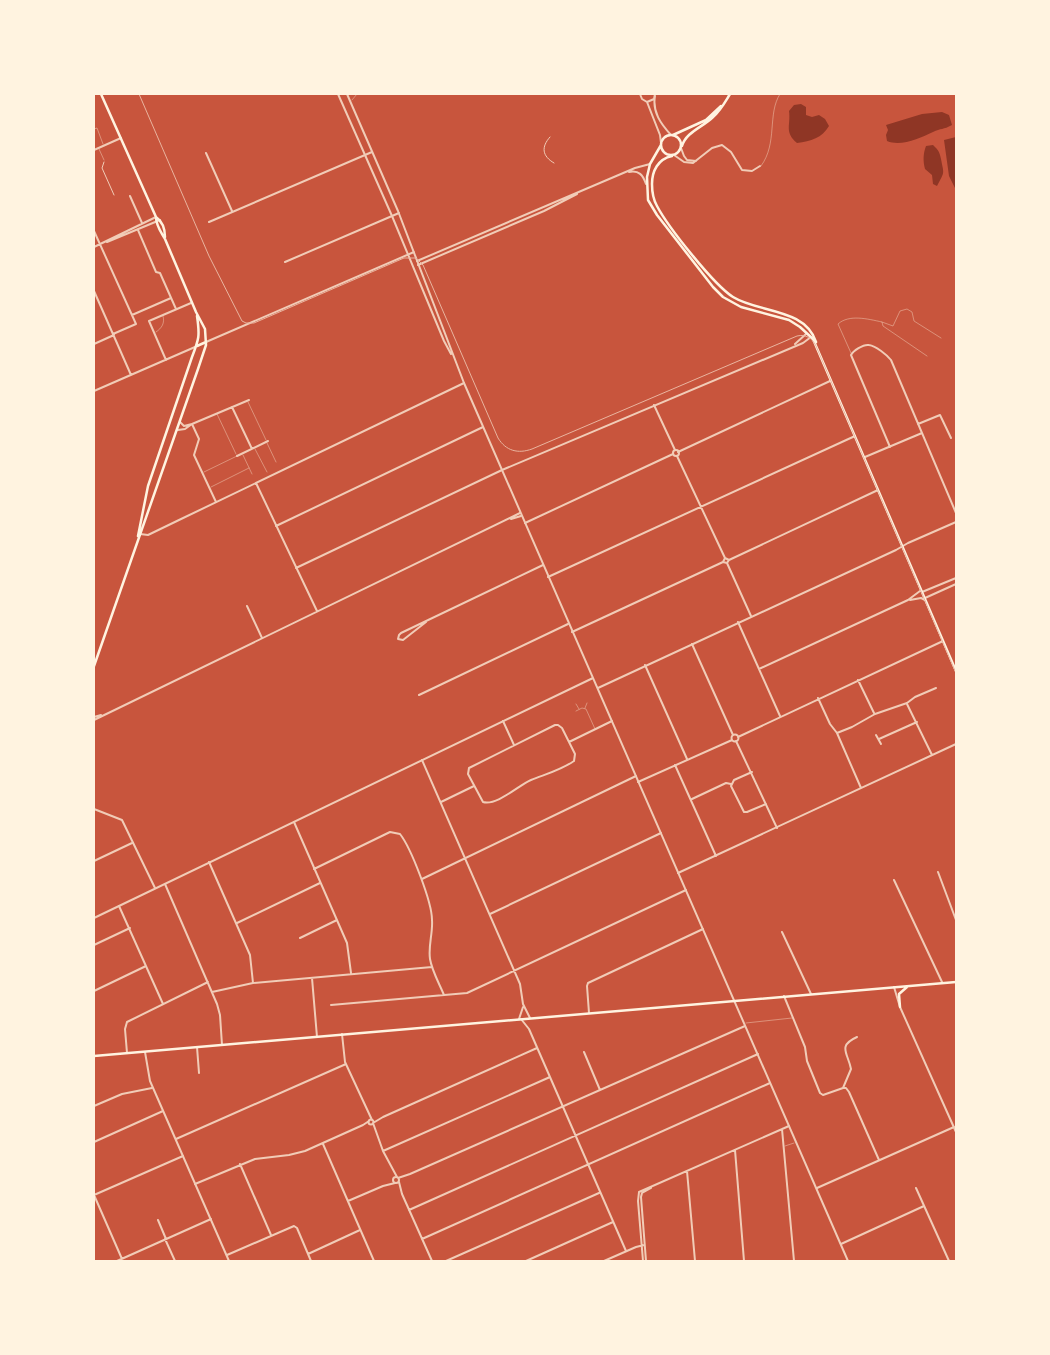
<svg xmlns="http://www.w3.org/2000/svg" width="1050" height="1355" font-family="'Source Sans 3',sans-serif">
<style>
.water{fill:#8f3625}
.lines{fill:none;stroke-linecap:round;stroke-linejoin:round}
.service{stroke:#f1ccb7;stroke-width:0.5}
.pedestrian{stroke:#f1ccb7;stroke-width:1}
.minor{stroke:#f1ccb7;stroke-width:2}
.tertiary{stroke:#f1ccb7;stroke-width:2}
.primary{stroke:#fff3e0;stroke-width:2.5}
.trunk{stroke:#fff3e0;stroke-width:2.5}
.tram{stroke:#e9b49f;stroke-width:1}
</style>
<rect width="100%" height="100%" fill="#c8553d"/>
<path class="water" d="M 801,104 L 806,107 L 806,115 L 812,117 L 819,115 L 825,119 L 829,126 C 822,138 811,141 797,143 C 784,132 791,125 789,111 L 794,105 Z
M 942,112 L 949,115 L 952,125 C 943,130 941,128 933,132 C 920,138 901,147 887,141 L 886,135 L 888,130 L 886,125 L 922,114 Z
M 956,137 L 956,190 L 949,176 L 944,140 Z
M 933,145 C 939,151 939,151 941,159 C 944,175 945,171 937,186 L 933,184 L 932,175 L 925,169 C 923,161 923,154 926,146 Z"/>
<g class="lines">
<path class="service" d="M 352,100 L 357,94
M 94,129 L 97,128 L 103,144
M 99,149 L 104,160
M 761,166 C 778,143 767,114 780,94
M 882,322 L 893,326 L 900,311 L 907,309 L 912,312 L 914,321 L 941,338
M 156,332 C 162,328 165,323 163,316
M 851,353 L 838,324 C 849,314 868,319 882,322 L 883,326 L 927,356
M 248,402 L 266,440
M 217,414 L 236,454
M 267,443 L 276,462
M 255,449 L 267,472
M 243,455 L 252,474
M 204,472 L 237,456
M 211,487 L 249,468
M 576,704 L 579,709
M 585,708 L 587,703
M 576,711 L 582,708 L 586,709 L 595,729
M 746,1023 L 792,1018
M 785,1146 L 794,1143"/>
<path class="pedestrian" d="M 550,137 C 541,147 542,156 554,163
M 104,162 L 102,168 L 114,195"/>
<path class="minor" d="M 640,94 L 642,99 L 647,102 L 654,99 L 655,94
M 655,96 C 652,112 661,124 671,135
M 647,102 L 660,135 L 661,143
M 681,148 L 684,156 L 687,160 L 696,161
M 94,150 L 121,138
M 206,153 L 232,211
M 674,155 L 684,162 L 693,163 L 712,148 L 722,145 L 731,152 L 742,170 L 752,171 L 760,166
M 629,172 C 639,170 643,175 646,184
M 130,196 L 142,223
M 209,222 L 372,152
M 138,230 L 156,272 L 160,273 L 176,309
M 94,231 L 136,324 L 113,334
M 107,242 L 160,220
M 94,247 L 156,217
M 417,261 L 635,168 L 650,164
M 285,262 L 399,213
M 418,265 L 544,211 L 577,194
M 94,291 L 131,375
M 132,315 L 171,298
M 94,344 L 114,335
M 166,360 L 149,321 L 191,303
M 94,391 L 195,347
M 654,405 L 675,450
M 232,407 L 252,449
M 180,422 L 184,426 L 192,424
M 192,424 L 199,439 L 194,455 L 216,502
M 918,424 L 940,415 L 951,438
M 178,430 L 185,429 L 192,424 L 249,400
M 890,447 L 851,355 C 853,351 863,344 869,345 C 876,346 887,355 891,360 L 956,513
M673 453a3 3 0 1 1 6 0a3 3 0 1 1-6 0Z
M 678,452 L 830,381
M 237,456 L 268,441
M 677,456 L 725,558
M 865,457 L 922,433
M 256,483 L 317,611
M 511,519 L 521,516
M 525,523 L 673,454
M 276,526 L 483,427
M 140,534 L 148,535 L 179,520 L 464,383
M 729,560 L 878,490
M 727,563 L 729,560 L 725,558 L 723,562 L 727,563 L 751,616
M 296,568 L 502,470
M 548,577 L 855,436
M 922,592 L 956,578
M 925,598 L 956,584
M 910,600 L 921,598 L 925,600
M 247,606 L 262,638
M 426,622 L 403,640 L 398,639 L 399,635 L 401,633 L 543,565
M 738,622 L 780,716
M 572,632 L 723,562
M 692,644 L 733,735
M 645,665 L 687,759
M 759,669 L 908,600 L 920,591
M 858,680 L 874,713
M 419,695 L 568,624
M 818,698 L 830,724 L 837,733 L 852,727 L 875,714 L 907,703 L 915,697 L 936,688
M 907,704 L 932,755
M 94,717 L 101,715
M 94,720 L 520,513
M 503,721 L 514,745
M 555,725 L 558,725 L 562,728 L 575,754 L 574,761 C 561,770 546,774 531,780 C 519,785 497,806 483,802 L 468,774 L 469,768 Z
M 837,733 L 861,788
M731.5 738a3.5 3.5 0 1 1 7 0a3.5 3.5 0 1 1-7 0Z
M 876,735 L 881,744
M 738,737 L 943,641
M 879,739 L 917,722
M 736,741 L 777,828
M 569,742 L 612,721
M 422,760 L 520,984 L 523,1004 L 530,1018
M 675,765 L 716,856
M 752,772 L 734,780 L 731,786 L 744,812 L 747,812 L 766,804
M 638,782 L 732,740
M 692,799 L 726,783 L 731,784
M 441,802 L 474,786
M 94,809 L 122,820 L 155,888
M 294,822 L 347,943 L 351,973
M 94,861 L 132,843
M 209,862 L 250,955 L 253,983
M 314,869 L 390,832 L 400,834 C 411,848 432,902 432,920 C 433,933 428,946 430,959 C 432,971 439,983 444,995
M 938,872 L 956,920
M 678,873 L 956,744
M 422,879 L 636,776
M 894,880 L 942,982
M 165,884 L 217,1004 L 220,1015 L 222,1045
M 119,906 L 163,1004
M 490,914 L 661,833
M 237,923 L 320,883
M 782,932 L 811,994
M 300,938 L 337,920
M 94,945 L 130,928
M 312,978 L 317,1037
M 94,991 L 146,966
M 212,992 L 253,983 L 432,967
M 784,996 L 805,1047 L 807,1061 L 820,1093 L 823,1095 L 843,1088
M 331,1005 L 467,993 L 686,890
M 589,1013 L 587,986 L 588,983 L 703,929
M 519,1019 L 523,1007
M 521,1019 L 529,1029 L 626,1251
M 342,1034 L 345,1062 L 372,1120
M 197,1047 L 199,1073
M 584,1052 L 600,1090
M 127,1053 L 125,1029 L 127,1022 L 208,982
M 843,1088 L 846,1088 L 849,1092 L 879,1160
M 843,1088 L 851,1069 C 848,1053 837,1046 857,1037
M 94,1106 L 122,1094 L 152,1088
M368.5 1122a2.5 2.5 0 1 1 5 0a2.5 2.5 0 1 1-5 0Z
M 373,1123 L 383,1117 L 537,1048
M 373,1123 L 383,1151 L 397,1177
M 782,1129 L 794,1261
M 176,1139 L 346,1064
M 94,1142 L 163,1111
M 323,1144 L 374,1261
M 735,1150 L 744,1261
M 383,1151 L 550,1077
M 240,1164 L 271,1235
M 687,1171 L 695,1261
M393 1180a3 3 0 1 1 6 0a3 3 0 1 1-6 0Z
M 398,1178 L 410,1174 L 745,1026
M 399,1182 L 402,1194 L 432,1261
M 195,1184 L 255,1159 L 289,1155 L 305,1151 L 363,1125 L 369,1121
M 817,1188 L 954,1127
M 916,1188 L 949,1261
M 94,1195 L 183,1156
M 94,1195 L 122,1259
M 348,1201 L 383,1186 L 395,1183
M 409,1210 L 758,1054
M 158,1220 L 166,1239
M 165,1239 L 175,1261
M 422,1239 L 770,1083
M 841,1244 L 924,1206
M 308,1254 L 360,1230
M 227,1255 L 294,1226 L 297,1228 L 311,1261
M 117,1261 L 211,1219
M 446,1261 L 599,1193
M 526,1261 L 613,1222
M 604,1261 L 636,1247 L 644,1245
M 643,1261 L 638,1201 L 639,1192 L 789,1126
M 646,1261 L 641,1197 L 642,1193 L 651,1188"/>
<path class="tertiary" d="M 338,94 L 392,216 L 444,341 L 451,354
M 347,94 L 398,211 L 464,383 L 848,1261
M 206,342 L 414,252
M 795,344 L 806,334
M 502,470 L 803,343 L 811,337
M 598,688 L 896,550 L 908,543 L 956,522
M 94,918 L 593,678
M 894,987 L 900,1007 L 956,1132
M 145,1052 L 150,1081 L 229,1261"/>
<path class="primary" d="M661 145a10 10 0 1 1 20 0a10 10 0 1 1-20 0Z
M 673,135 L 706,120 L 721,106
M 661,145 L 650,164 L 647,177 L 648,200 L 657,215 L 713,287 L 723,297 L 741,307 L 789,320 L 800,327 L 813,339 L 956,671
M 682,146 C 686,132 703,127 713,117 C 721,110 725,102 730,94
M 672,156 C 658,159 652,171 652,184 C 652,192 653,199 657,206 C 668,227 714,285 733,297 C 759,313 805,308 816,342
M 156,217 C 163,222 165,229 165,237
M 197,346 L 206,342
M 138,536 L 148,486 L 192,357 C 199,339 200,336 197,316
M 94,666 L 198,369 L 206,345 L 205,329 L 196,312 L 165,239 C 161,232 156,226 156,217 L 101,94"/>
<path class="trunk" d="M 900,1007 L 899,994 L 907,987
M 94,1056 L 956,982"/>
<path class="tram" d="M 139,94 L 209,256 L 242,321 L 246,323 L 254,323 L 404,258 L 416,258 L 423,265 L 498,438 C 506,451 518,454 532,449 L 797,336 C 806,334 812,338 816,346 L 956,673"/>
</g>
<rect width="1050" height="1355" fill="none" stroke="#fff3e0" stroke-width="190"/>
</svg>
